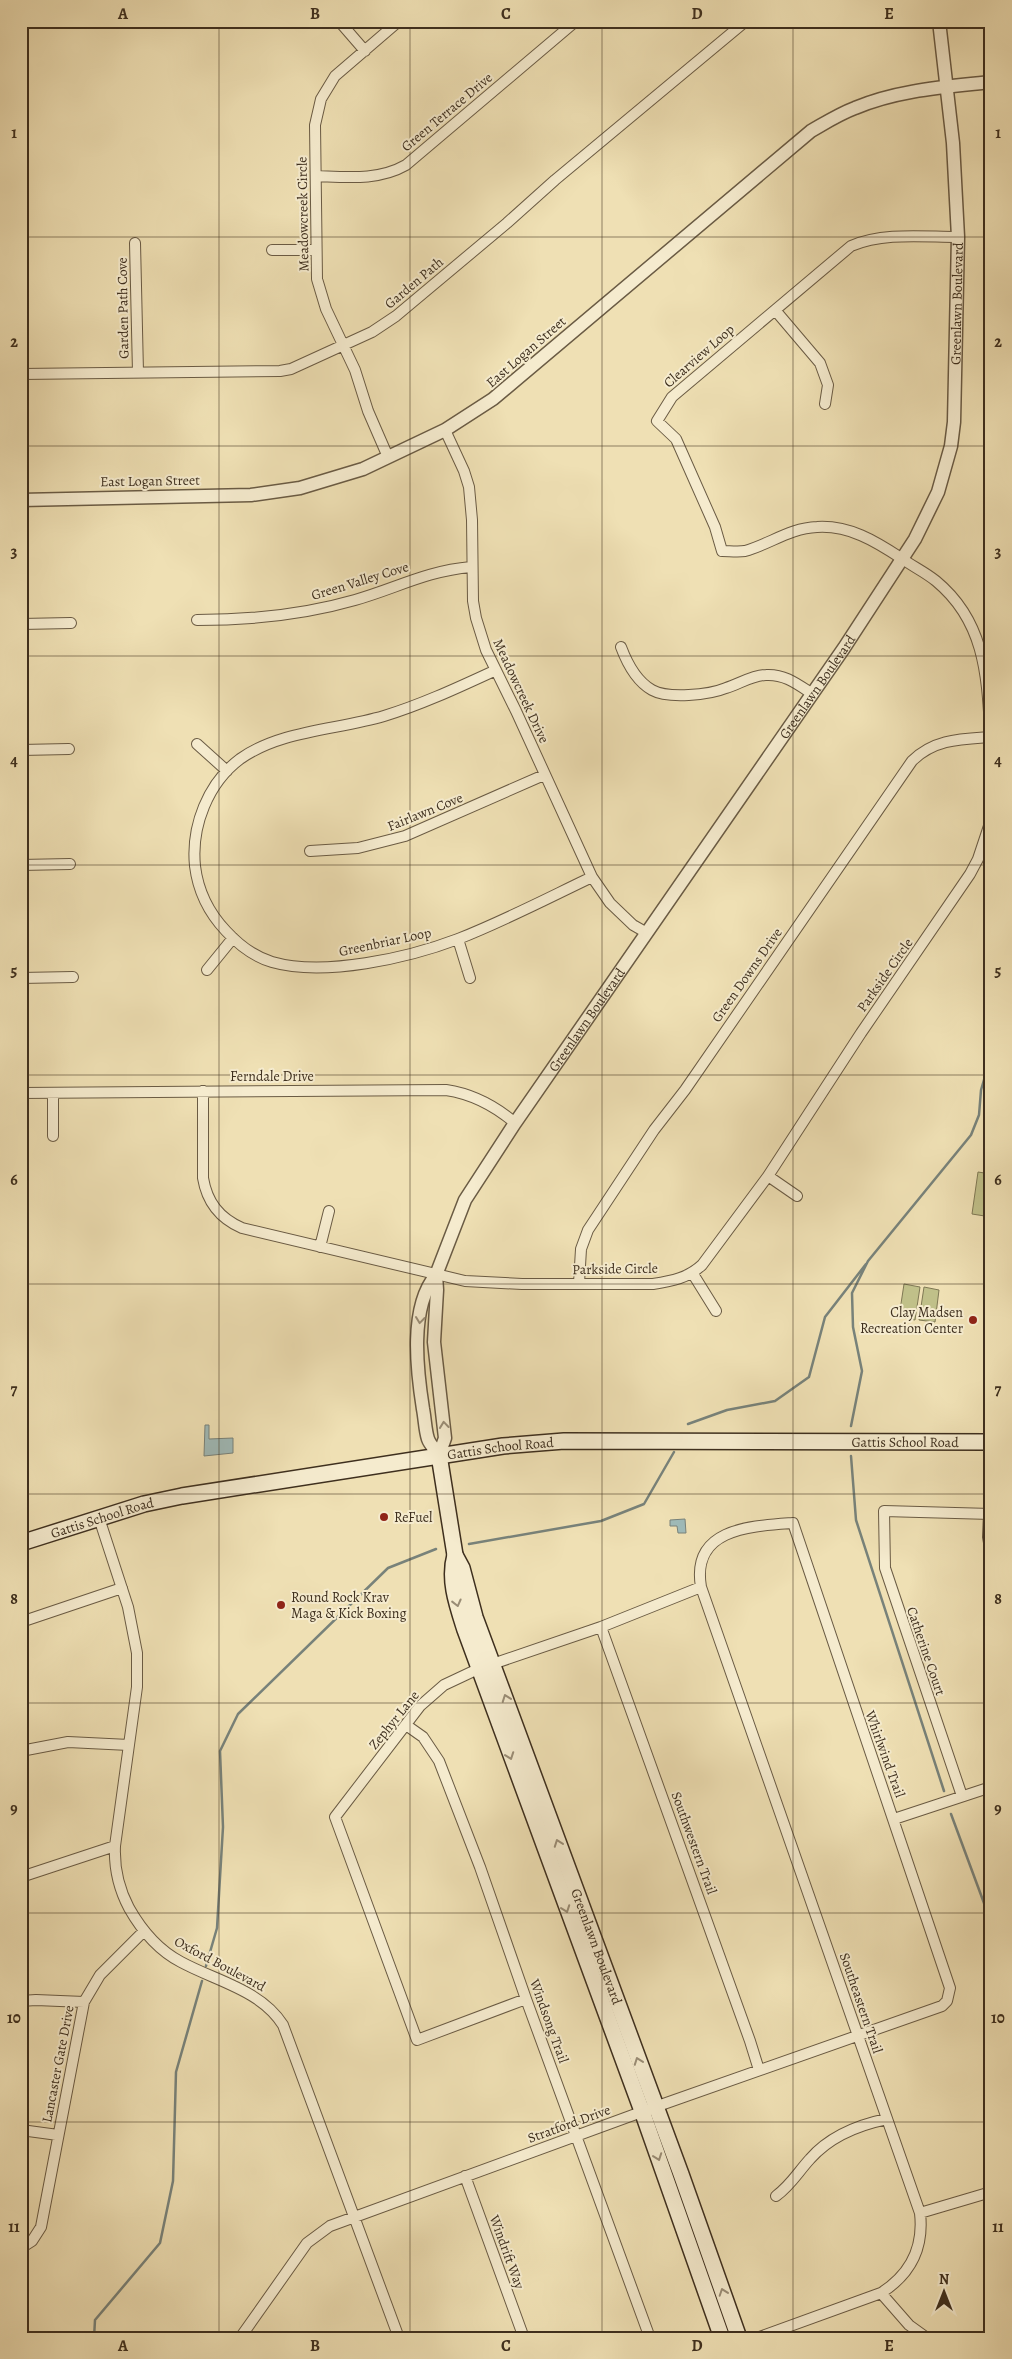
<svg xmlns="http://www.w3.org/2000/svg" width="1012" height="2359" font-family="Alegreya,serif">
<style>
.garden{fill:#c0c089;stroke:#7f7854}
.water{fill:#9fbab8;stroke:#78827a}
.lines{fill:none;stroke-linecap:round;stroke-linejoin:round}
.stream{stroke:#78827a;stroke-width:2.5}
.minor-casing{stroke:#6a5b44;stroke-width:12}
.tertiary-casing{stroke:#6a5b44;stroke-width:15}
.secondary-casing{stroke:#3e2f1e;stroke-width:18}
.minor{stroke:#f5ebce;stroke-width:10}
.tertiary{stroke:#f5ebce;stroke-width:12}
.secondary{stroke:#f5ebce;stroke-width:15}
.oneway{stroke:#9a8d76}
.grid{fill:none;stroke:#3e2f1e;stroke-width:1;stroke-opacity:0.55}
.poi-dot{fill:#8f2418;stroke:#f5ebce;stroke-width:2}
.labels{text-anchor:middle;dominant-baseline:central;stroke-width:4;stroke-linejoin:round;paint-order:stroke}
.street-label{font-size:14px;fill:#3e2f1e;stroke:#f5ebce}
.poi-label{font-size:14px;fill:#3e2f1e;stroke:#f5ebce;text-anchor:start}
.neatline{fill:none;stroke:#3e2f1e;stroke-width:2}
.grid-label{font-size:16px;text-anchor:middle;font-weight:bold;fill:#3e2f1e}
</style>
<rect width="100%" height="100%" fill="#efe0b4"/>
<filter id="stains"><feTurbulence type="fractalNoise" baseFrequency=".004" numOctaves="4"/><feColorMatrix values="0 0 0 0 .2 0 0 0 0 .09 0 0 0 0 .02 0 0 0 .5 -.17"/></filter>
<radialGradient id="worn" r=".72"><stop offset=".6" stop-color="#630" stop-opacity="0"/><stop offset="1" stop-color="#630" stop-opacity=".3"/></radialGradient>
<path class="garden" d="M 978,1172 L 991,1174 L 991,1217 L 972,1214 Z
M 904,1284 L 920,1287 L 915,1320 L 899,1317 Z
M 924,1287 L 939,1290 L 935,1322 L 919,1320 Z"/>
<path class="water" d="M 205,1425 L 209,1425 L 209,1439 L 233,1438 L 233,1453 L 204,1456 Z
M 685,1519 L 686,1533 L 678,1533 L 677,1526 L 670,1526 L 670,1520 Z"/>
<g class="lines">
<path class="stream" d="M 688,1424 L 727,1410 L 775,1401 L 809,1377 L 825,1317 L 866,1264
M 851,1426 L 862,1371 L 853,1327 L 852,1293 L 868,1261 L 971,1135 L 979,1115 L 981,1090 L 991,1056
M 851,1456 L 856,1520 L 944,1791
M 469,1544 L 601,1521 L 644,1504 L 674,1452
M 951,1814 L 991,1922
M 206,1966 L 217,1928 L 223,1827 L 220,1751 L 238,1714 L 388,1568 L 436,1549
M 94,2338 L 95,2320 L 160,2243 L 173,2181 L 176,2072 L 202,1981"/>
<g class="minor-casing">
<path id="minor" d="M 339,21 L 365,51
M 316,176 C 346,177 378,181 406,165 L 576,21
M 958,237 C 923,237 884,232 851,246 L 672,397 L 657,421 L 676,439 L 715,527 L 722,551 C 729,551 738,552 745,551 C 770,544 790,528 817,527 C 849,525 875,541 901,558 C 912,566 925,572 936,581 C 988,624 987,682 991,744
M 135,243 L 138,372
M 272,250 L 316,250
M 775,310 L 820,363 L 828,385 L 825,404
M 21,374 L 280,371 L 291,369 L 372,332 L 396,316 L 507,223 L 555,180 L 746,21
M 445,430 L 464,471 L 469,487 L 472,520 L 473,601 L 476,618 L 486,650 L 516,711 L 592,877 L 610,903 L 633,925 L 647,933
M 388,457 L 368,411 L 355,370 L 326,309 L 317,279 L 315,125 L 321,99 L 335,76 L 399,21
M 197,620 C 251,620 303,615 355,600 C 397,588 426,571 471,567
M 21,624 L 71,623
M 621,647 C 627,663 636,681 652,690 C 668,699 709,695 726,688 C 739,684 753,675 766,675 C 784,674 796,683 811,693
M 496,670 C 459,687 423,704 384,716 C 337,730 281,730 240,759 C 208,783 191,826 195,866 C 198,891 209,913 226,931 C 238,944 255,957 272,962 C 324,977 408,958 458,939 C 504,921 548,898 592,877
M 197,744 L 227,771
M 21,750 L 69,749
M 310,851 L 358,848 L 405,836 L 544,775
M 21,865 L 70,864
M 458,939 L 470,978
M 207,970 L 233,938
M 21,978 L 73,977
M 203,1091 L 203,1178 C 207,1202 219,1218 242,1228 L 465,1281 L 522,1284 L 653,1284 C 672,1281 688,1278 702,1265 L 768,1176 L 861,1033 L 970,874 L 978,859 L 991,820
M 21,1093 L 446,1090 C 473,1094 494,1105 515,1123
M 53,1093 L 53,1136
M 768,1176 L 797,1196
M 320,1247 L 329,1211
M 693,1274 L 716,1311
M 579,1283 L 581,1249 L 588,1230 L 654,1130 L 685,1090 L 912,761 C 934,739 961,739 990,737
M 989,1514 L 988,1537 L 991,1554
M 99,1518 L 128,1607 L 137,1653 L 137,1687 L 115,1846 C 114,1868 119,1889 129,1908 C 142,1931 158,1950 181,1962 C 216,1981 261,1990 283,2025 L 399,2338
M 21,1622 L 122,1588
M 601,1627 L 750,2041 L 759,2070
M 406,1725 L 423,1737 L 439,1761 L 480,1867 L 526,1999 L 650,2338
M 21,1751 L 68,1742 L 129,1745
M 962,1796 L 885,1568 L 884,1511 L 991,1514
M 894,1819 L 991,1787
M 21,1877 L 115,1846
M 526,1999 L 417,2040 L 335,1817 L 420,1706 L 444,1685 L 478,1669 L 601,1627 L 701,1587
M 21,2001 L 36,2000 L 84,2002
M 21,2130 L 58,2135
M 465,2176 L 524,2338
M 776,2196 C 791,2185 798,2172 810,2159 C 830,2136 858,2125 887,2119
M 920,2213 L 991,2192
M 21,2248 L 32,2241 L 41,2227 L 84,2002 L 100,1975 L 144,1931
M 881,2293 L 909,2325 L 927,2338
M 240,2338 L 307,2243 L 330,2226 L 655,2107 L 942,2006 L 947,2001 L 950,1988 L 793,1523 C 751,1526 691,1528 701,1587 C 774,1796 847,2005 920,2213 C 924,2248 911,2274 881,2293 L 757,2338"/>
</g>
<g class="tertiary-casing">
<g id="tertiary">
<path d="M 21,500 L 251,495 L 300,488 L 363,469 L 445,430 L 493,399 L 811,131 C 825,123 839,114 855,108 C 897,90 945,87 991,82"/>
<path d="M 436,1275 L 437,1290 L 434,1342 L 445,1438 L 439,1455"/>
<path id="s1" d="M 439,1455 C 436,1450 430,1445 428,1439 C 425,1430 425,1419 423,1409 C 417,1371 409,1307 436,1275 L 465,1200 L 515,1123 L 844,648 L 915,539 L 938,492 L 951,446 L 954,422 L 958,237 L 953,143 L 939,21"/>
</g>
</g>
<g class="secondary-casing">
<g id="secondary">
<path id="s2" d="M 439,1455 L 455,1555 L 462,1568 L 475,1617 L 681,2174 L 739,2338"/>
<path id="s3" d="M 21,1543 L 144,1504 L 182,1496 L 503,1446 L 564,1441 L 991,1442"/>
<path d="M 455,1555 C 448,1580 457,1605 465,1630 L 642,2111 L 722,2338"/>
</g>
</g>
<use href="#minor" class="minor"/>
<use href="#tertiary" class="tertiary"/>
<use href="#secondary" class="secondary"/>
</g>
<defs><path id="oneway-chevron" d="M-2-3.5L2.5 0L-2 3.5" fill="none" stroke-width="1.6" stroke-linecap="round" stroke-linejoin="round" transform="scale(1.25)"/></defs>
<g class="oneway">
<use href="#oneway-chevron" transform="translate(420 1320) rotate(97)"/>
<use href="#oneway-chevron" transform="translate(444 1425) rotate(-96)"/>
<use href="#oneway-chevron" transform="translate(457 1603) rotate(76)"/>
<use href="#oneway-chevron" transform="translate(506 1698) rotate(-110)"/>
<use href="#oneway-chevron" transform="translate(510 1756) rotate(70)"/>
<use href="#oneway-chevron" transform="translate(558 1843) rotate(-110)"/>
<use href="#oneway-chevron" transform="translate(566 1909) rotate(70)"/>
<use href="#oneway-chevron" transform="translate(638 2061) rotate(-110)"/>
<use href="#oneway-chevron" transform="translate(658 2157) rotate(70)"/>
<use href="#oneway-chevron" transform="translate(723 2292) rotate(-109)"/>
</g>
<path class="grid" d="M 219,21 L 219,2338M 410,21 L 410,2338M 602,21 L 602,2338M 793,21 L 793,2338M 21,237 L 991,237M 21,446 L 991,446M 21,656 L 991,656M 21,865 L 991,865M 21,1075 L 991,1075M 21,1284 L 991,1284M 21,1494 L 991,1494M 21,1703 L 991,1703M 21,1913 L 991,1913M 21,2122 L 991,2122"/>
<g class="poi-dot">
<circle cx="973" cy="1320" r="5"/>
<circle cx="384" cy="1517" r="5"/>
<circle cx="281" cy="1605" r="5"/>
</g>
<g class="labels">
<g class="street-label">
<text transform="translate(447 112) rotate(-40)">Green Terrace Drive</text>
<text transform="translate(303 214) rotate(-91)">Meadowcreek Circle</text>
<text transform="translate(414 283) rotate(-40)">Garden Path</text>
<text stroke="none"><textPath href="#s1" startOffset="1311">Greenlawn Boulevard</textPath></text>
<text transform="translate(123 308) rotate(-91)">Garden Path Cove</text>
<text transform="translate(526 352) rotate(-41)">East Logan Street</text>
<text transform="translate(699 356) rotate(-41)">Clearview Loop</text>
<text transform="translate(150 481) rotate(-1)">East Logan Street</text>
<text transform="translate(360 581) rotate(-17)">Green Valley Cove</text>
<text stroke="none"><textPath href="#s1" startOffset="891">Greenlawn Boulevard</textPath></text>
<text transform="translate(521 691) rotate(65)">Meadowcreek Drive</text>
<text transform="translate(425 812) rotate(-22)">Fairlawn Cove</text>
<text transform="translate(385 942) rotate(-12)">Greenbriar Loop</text>
<text transform="translate(747 975) rotate(-55)">Green Downs Drive</text>
<text transform="translate(885 975) rotate(-55)">Parkside Circle</text>
<text stroke="none"><textPath href="#s1" startOffset="486">Greenlawn Boulevard</textPath></text>
<text x="272" y="1076">Ferndale Drive</text>
<text transform="translate(615 1269) rotate(-1)">Parkside Circle</text>
<text stroke="none"><textPath href="#s3" startOffset="895">Gattis School Road</textPath></text>
<text stroke="none"><textPath href="#s3" startOffset="490">Gattis School Road</textPath></text>
<text stroke="none"><textPath href="#s3" startOffset="85">Gattis School Road</textPath></text>
<text transform="translate(926 1651) rotate(71)">Catherine Court</text>
<text transform="translate(394 1720) rotate(-51)">Zephyr Lane</text>
<text transform="translate(885 1754) rotate(70)">Whirlwind Trail</text>
<text transform="translate(694 1843) rotate(70)">Southwestern Trail</text>
<text stroke="none"><textPath href="#s2" startOffset="518">Greenlawn Boulevard</textPath></text>
<text transform="translate(220 1964) rotate(28)">Oxford Boulevard</text>
<text transform="translate(861 2003) rotate(71)">Southeastern Trail</text>
<text transform="translate(549 2021) rotate(70)">Windsong Trail</text>
<text transform="translate(58 2064) rotate(-79)">Lancaster Gate Drive</text>
<text transform="translate(569 2124) rotate(-20)">Stratford Drive</text>
<text transform="translate(507 2252) rotate(70)">Windrift Way</text>
</g>
<g class="poi-label">
<text x="963" y="1312" text-anchor="end">Clay Madsen<tspan x="963" dy="16">Recreation Center</tspan></text>
<text x="394" y="1517">ReFuel</text>
<text x="291" y="1597">Round Rock Krav<tspan x="291" dy="16">Maga &amp; Kick Boxing</tspan></text>
</g>
</g>
<rect width="1012" height="2359" fill="none" stroke="#efe0b4" stroke-width="55"/>
<g transform="translate(944 2292)" stroke="#f5ebce" stroke-width="4" paint-order="stroke">
<path d="M0-4L9 19L0 12L-9 19Z" fill="#3e2f1e"/>
<text y="-8" font-size="14" font-weight="bold" text-anchor="middle" fill="#3e2f1e">N</text>
</g>
<rect x="28" y="28" width="956" height="2304" class="neatline"/>
<g class="grid-label">
<text x="123" y="19">A</text>
<text x="315" y="19">B</text>
<text x="506" y="19">C</text>
<text x="697" y="19">D</text>
<text x="889" y="19">E</text>
<text x="14" y="138">1</text>
<text x="998" y="138">1</text>
<text x="14" y="347">2</text>
<text x="998" y="347">2</text>
<text x="14" y="557">3</text>
<text x="998" y="557">3</text>
<text x="14" y="766">4</text>
<text x="998" y="766">4</text>
<text x="14" y="976">5</text>
<text x="998" y="976">5</text>
<text x="14" y="1185">6</text>
<text x="998" y="1185">6</text>
<text x="14" y="1395">7</text>
<text x="998" y="1395">7</text>
<text x="14" y="1604">8</text>
<text x="998" y="1604">8</text>
<text x="14" y="1814">9</text>
<text x="998" y="1814">9</text>
<text x="14" y="2023">10</text>
<text x="998" y="2023">10</text>
<text x="14" y="2232">11</text>
<text x="998" y="2232">11</text>
<text x="123" y="2351">A</text>
<text x="315" y="2351">B</text>
<text x="506" y="2351">C</text>
<text x="697" y="2351">D</text>
<text x="889" y="2351">E</text>
</g>
<rect width="100%" height="100%" filter="url(#stains)"/>
<rect width="100%" height="100%" fill="url(#worn)"/>
</svg>
